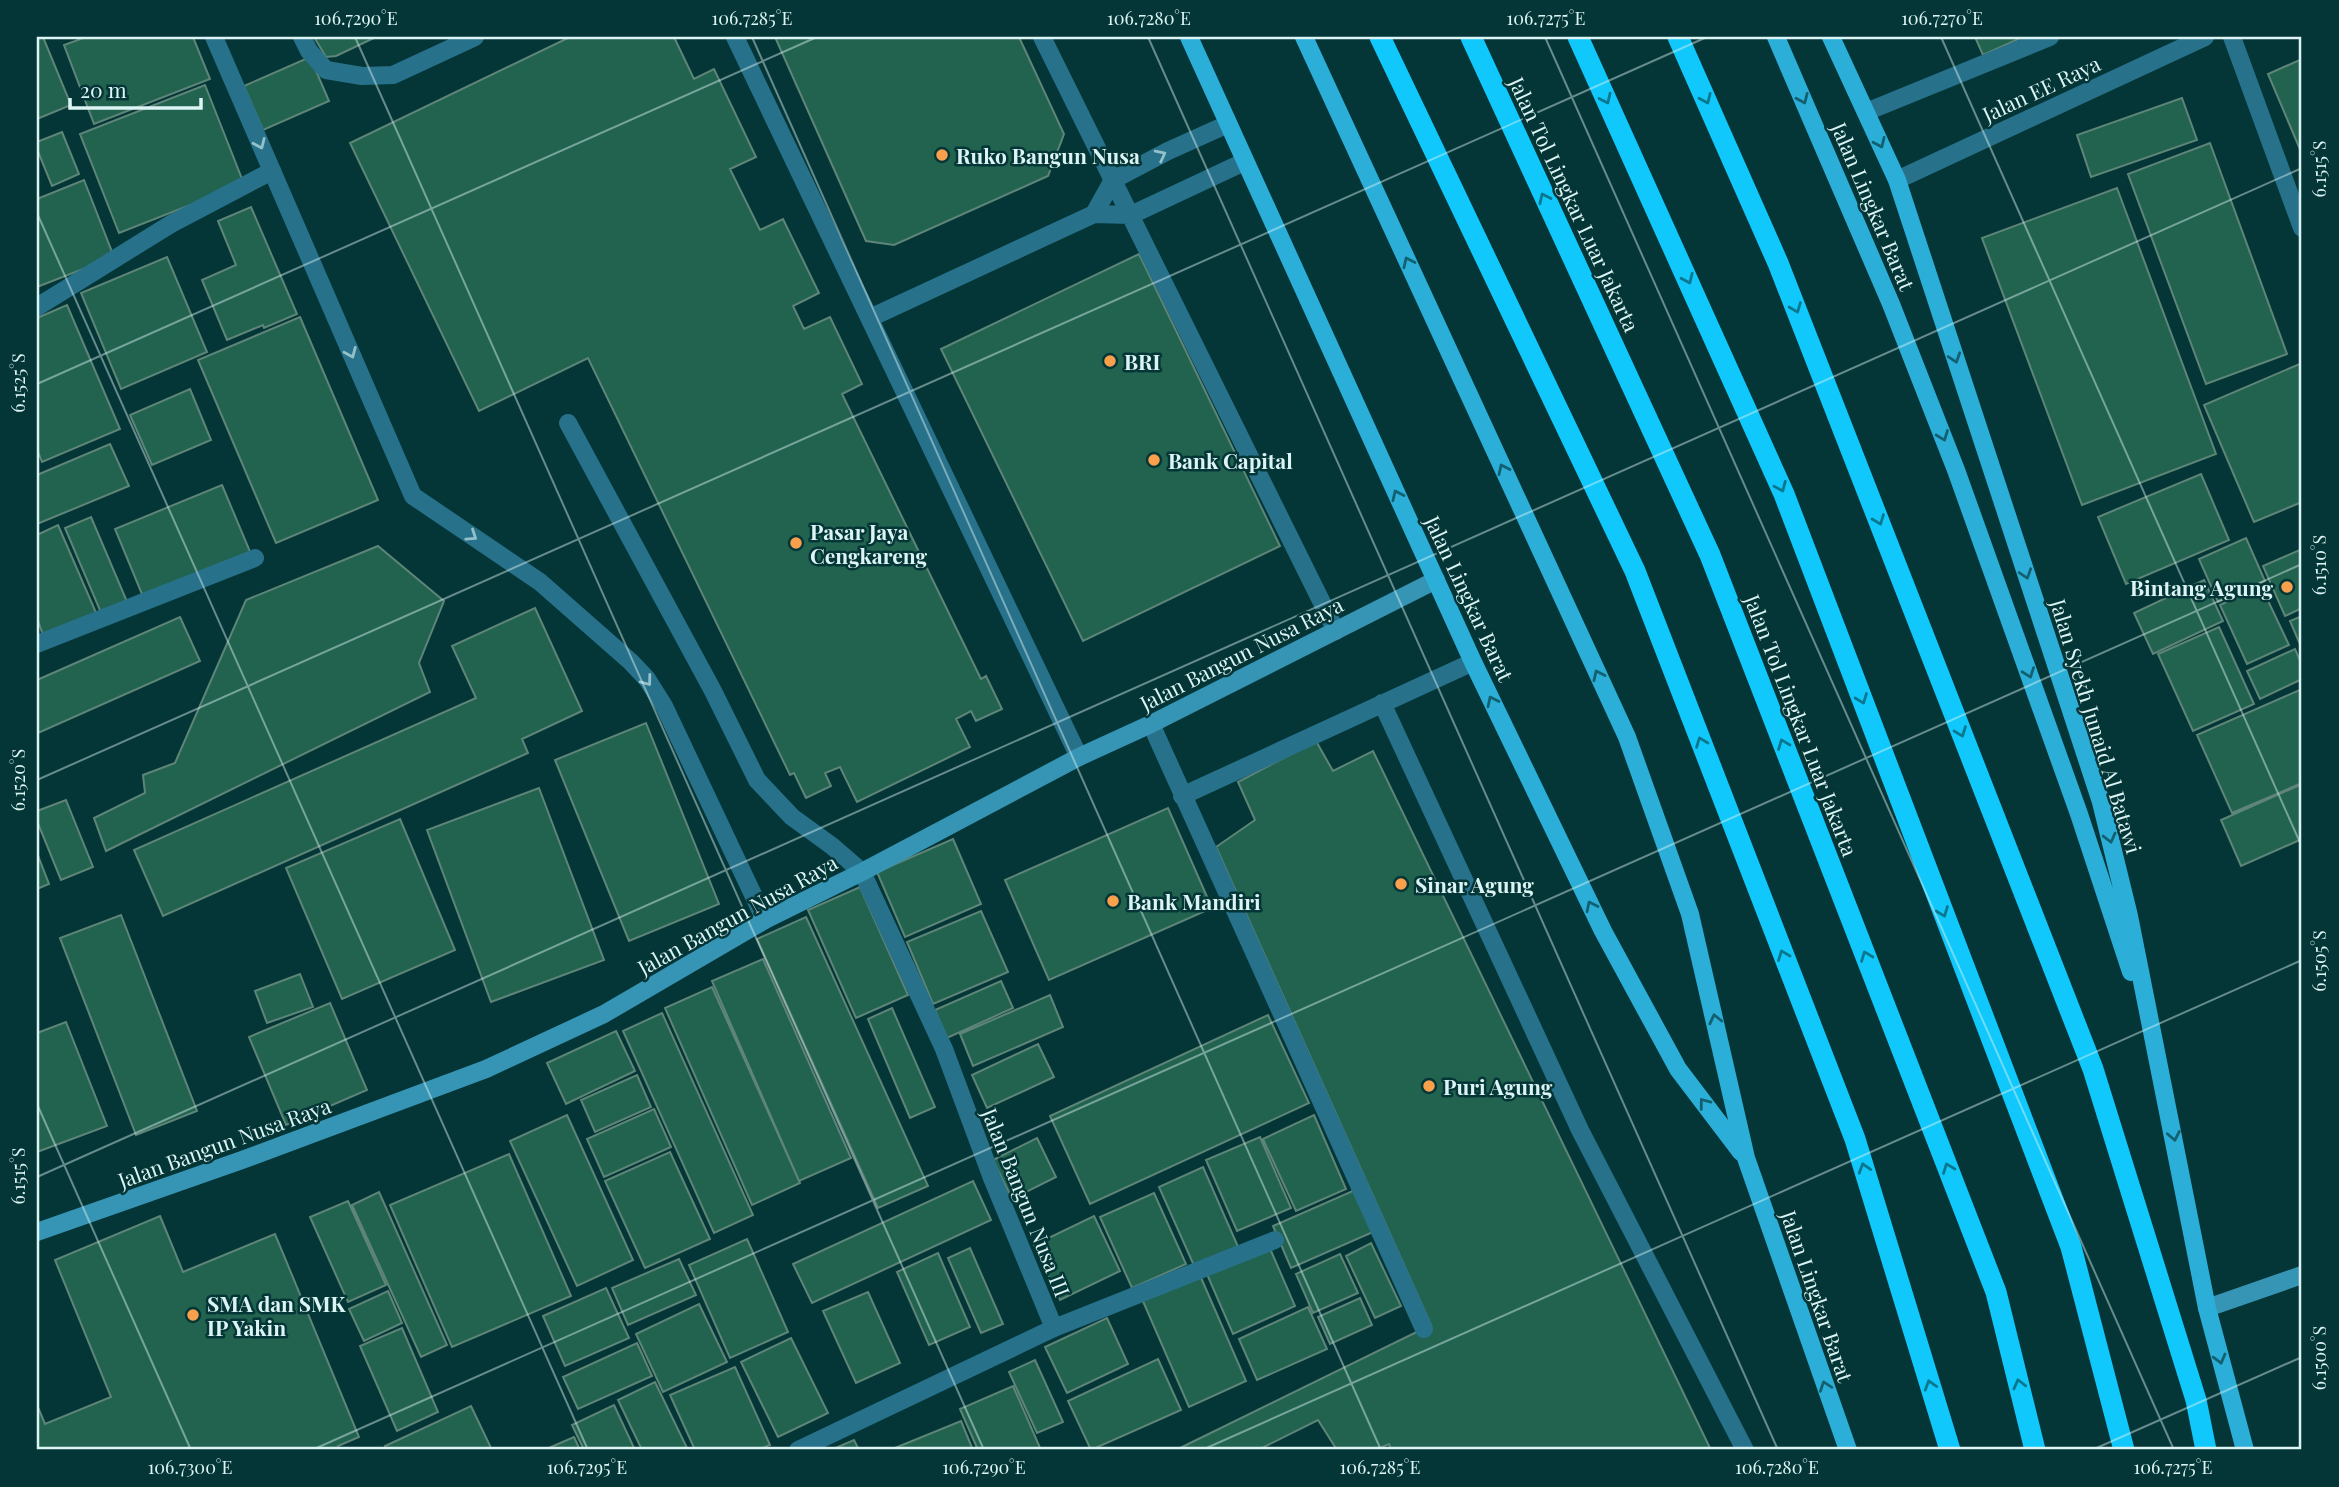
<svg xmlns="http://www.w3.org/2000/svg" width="2339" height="1487" font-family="'Playfair Display',serif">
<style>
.building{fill:#226350;stroke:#5e8577;stroke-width:2}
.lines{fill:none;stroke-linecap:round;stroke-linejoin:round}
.lane{stroke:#27718b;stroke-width:18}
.street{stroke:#27718b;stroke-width:18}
.secondary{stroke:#3694b4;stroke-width:18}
.primary{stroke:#2bafd9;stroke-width:18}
.highway{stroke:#10c8fb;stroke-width:21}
.oneway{stroke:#09788f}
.oneway2{stroke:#126070}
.oneway3{stroke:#94c0ca}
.ticks{fill:none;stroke:#ddf4f4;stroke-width:2;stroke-opacity:0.45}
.poi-dot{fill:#f9a04c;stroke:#043637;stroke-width:2.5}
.labels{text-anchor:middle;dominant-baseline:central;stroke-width:5;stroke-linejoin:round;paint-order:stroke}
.street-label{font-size:21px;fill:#ddf4f4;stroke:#043637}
.poi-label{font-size:21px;font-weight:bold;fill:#ddf4f4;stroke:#043637;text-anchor:start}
.neatline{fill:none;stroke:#ddf4f4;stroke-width:2.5}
.ticks-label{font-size:18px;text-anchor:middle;fill:#ddf4f4}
</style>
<rect width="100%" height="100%" fill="#043637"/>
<path class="building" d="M 37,37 L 43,37 L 71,105 L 37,119 Z
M 86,37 L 193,37 L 210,79 L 94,124 L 64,45 Z
M 314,37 L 376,37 L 336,56 L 326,57 Z
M 570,37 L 674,37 L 694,79 L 714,69 L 756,157 L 730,169 L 760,230 L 783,219 L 819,293 L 793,306 L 804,329 L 830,317 L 862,384 L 842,394 L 981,679 L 986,676 L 1002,709 L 976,721 L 971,711 L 956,719 L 970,747 L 857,802 L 840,767 L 825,773 L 831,786 L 806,798 L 794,773 L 790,775 L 588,358 L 479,411 L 350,143 Z
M 775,37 L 1019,37 L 1064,134 L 1048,176 L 894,245 L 866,241 Z
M 1975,37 L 2023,37 L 1983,55 Z
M 310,57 L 329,101 L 263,130 L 244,86 Z
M 2302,59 L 2302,154 L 2268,74 Z
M 205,85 L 244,184 L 119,233 L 80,134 Z
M 2182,98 L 2197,140 L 2091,177 L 2077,135 Z
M 62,132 L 79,174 L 52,186 L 37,149 L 37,142 Z
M 2210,143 L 2287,354 L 2206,384 L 2128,174 Z
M 84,180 L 114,257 L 37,287 L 37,199 Z
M 2117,188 L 2216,454 L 2082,505 L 1982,238 Z
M 251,207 L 297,314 L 264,328 L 263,325 L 227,340 L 202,280 L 236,265 L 218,221 Z
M 1139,254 L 1280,546 L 1083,641 L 941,349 Z
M 167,257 L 207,352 L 121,389 L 81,293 Z
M 67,305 L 120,429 L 42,462 L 37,449 L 37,318 Z
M 300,317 L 378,500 L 276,543 L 198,360 Z
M 2302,363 L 2302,502 L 2254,522 L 2204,405 Z
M 190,389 L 211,440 L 152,465 L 130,415 Z
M 110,444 L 129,486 L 37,524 L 37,475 Z
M 2201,474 L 2229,540 L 2126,584 L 2098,517 Z
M 222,485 L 251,554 L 144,599 L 115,529 Z
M 91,517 L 128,604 L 102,615 L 65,528 Z
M 58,525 L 97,615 L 44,638 L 37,618 L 37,535 Z
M 2246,538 L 2265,581 L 2218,602 L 2199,559 Z
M 378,546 L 444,601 L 419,663 L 430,692 L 106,851 L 94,818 L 145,793 L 143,775 L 175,763 L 246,600 Z
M 2302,549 L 2302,608 L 2285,616 L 2263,566 Z
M 2204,580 L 2223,621 L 2153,654 L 2134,613 Z
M 2261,586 L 2289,645 L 2247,664 L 2220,605 Z
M 535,608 L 582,711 L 522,739 L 528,753 L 163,916 L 134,850 L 476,698 L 452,646 Z
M 2302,616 L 2302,649 L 2290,621 Z
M 180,617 L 200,661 L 38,733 L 37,680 Z
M 2219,627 L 2254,704 L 2193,731 L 2158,654 Z
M 2295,649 L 2302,665 L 2302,679 L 2260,699 L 2247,671 Z
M 2302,689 L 2302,783 L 2232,813 L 2197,735 Z
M 646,723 L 719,904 L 629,941 L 555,760 Z
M 1316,741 L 1333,771 L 1373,751 L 1711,1450 L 1391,1450 L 1389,1444 L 1375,1450 L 1337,1450 L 1318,1420 L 1258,1450 L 1176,1450 L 1431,1325 L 1216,847 L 1255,820 L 1238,782 Z
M 2302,784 L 2302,839 L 2241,866 L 2221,820 Z
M 539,788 L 604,960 L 491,1002 L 427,830 Z
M 66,800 L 93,867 L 61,880 L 37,821 L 37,811 Z
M 1168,808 L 1212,908 L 1049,980 L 1005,880 Z
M 400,819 L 455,950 L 342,999 L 286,868 Z
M 953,839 L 981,904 L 905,937 L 877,872 Z
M 37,853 L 49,884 L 37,889 Z
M 860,887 L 908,995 L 856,1018 L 808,910 Z
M 981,911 L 1008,972 L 933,1004 L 907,942 Z
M 121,915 L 197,1111 L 136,1135 L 60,938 Z
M 806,917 L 928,1186 L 878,1208 L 757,939 Z
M 763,959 L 851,1158 L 799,1181 L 712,981 Z
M 300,974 L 313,1007 L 267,1023 L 255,991 Z
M 1001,981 L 1013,1008 L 947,1038 L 935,1010 Z
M 712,987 L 800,1183 L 752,1205 L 665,1008 Z
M 1050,995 L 1063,1027 L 973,1066 L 960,1034 Z
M 330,1003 L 367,1090 L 286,1125 L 249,1037 Z
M 892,1008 L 935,1107 L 910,1118 L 868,1019 Z
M 662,1013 L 753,1215 L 714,1233 L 623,1031 Z
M 1268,1015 L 1309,1103 L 1090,1204 L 1050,1116 Z
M 66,1022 L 107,1126 L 37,1152 L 37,1033 Z
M 616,1031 L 635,1071 L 566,1104 L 547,1063 Z
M 1038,1044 L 1054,1077 L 987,1108 L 972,1075 Z
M 637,1075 L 651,1107 L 595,1132 L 581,1100 Z
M 654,1109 L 671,1147 L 604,1177 L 587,1139 Z
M 567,1115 L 633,1260 L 577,1286 L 510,1141 Z
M 1314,1115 L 1346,1189 L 1296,1211 L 1263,1139 Z
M 1260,1137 L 1291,1208 L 1237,1231 L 1206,1160 Z
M 1037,1138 L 1056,1177 L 1012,1199 L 993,1160 Z
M 670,1152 L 710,1239 L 645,1268 L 605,1181 Z
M 509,1154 L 571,1296 L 452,1347 L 390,1205 Z
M 1203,1167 L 1239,1249 L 1195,1268 L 1159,1187 Z
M 973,1181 L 991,1220 L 812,1303 L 793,1264 Z
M 1355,1190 L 1373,1232 L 1291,1268 L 1273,1226 Z
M 379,1192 L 447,1345 L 421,1357 L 352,1205 Z
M 1154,1193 L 1186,1264 L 1132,1288 L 1100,1217 Z
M 348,1201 L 386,1285 L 348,1302 L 310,1217 Z
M 160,1216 L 183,1272 L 275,1234 L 359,1437 L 338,1446 L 340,1450 L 37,1450 L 37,1405 L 45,1424 L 111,1397 L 55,1260 Z
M 1094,1216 L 1120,1271 L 1060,1300 L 1034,1245 Z
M 747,1239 L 788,1332 L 730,1358 L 689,1265 Z
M 1371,1243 L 1401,1306 L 1375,1318 L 1346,1256 Z
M 1268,1244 L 1295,1306 L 1233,1334 L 1206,1272 Z
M 970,1248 L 1003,1324 L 981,1333 L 948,1258 Z
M 938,1253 L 970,1327 L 929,1345 L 897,1272 Z
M 1340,1254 L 1358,1293 L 1313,1313 L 1296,1274 Z
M 679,1259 L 696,1295 L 628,1325 L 612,1288 Z
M 1199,1273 L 1246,1381 L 1189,1407 L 1142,1299 Z
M 606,1288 L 629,1338 L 565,1366 L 543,1316 Z
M 388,1291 L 402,1323 L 364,1341 L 349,1309 Z
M 868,1292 L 900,1363 L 856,1383 L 823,1311 Z
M 1360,1298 L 1372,1325 L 1330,1344 L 1318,1317 Z
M 699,1304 L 727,1362 L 663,1392 L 636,1334 Z
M 1308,1307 L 1327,1349 L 1257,1380 L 1239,1339 Z
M 1107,1318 L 1128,1364 L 1067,1393 L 1045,1347 Z
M 402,1328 L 438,1412 L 397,1431 L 360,1346 Z
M 791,1338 L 828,1413 L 778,1437 L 741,1362 Z
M 637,1343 L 652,1376 L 578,1409 L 563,1377 Z
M 1158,1359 L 1181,1410 L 1091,1450 L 1068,1401 Z
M 1035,1360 L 1063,1422 L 1037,1433 L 1009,1372 Z
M 735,1367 L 770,1445 L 757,1450 L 695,1450 L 670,1395 Z
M 655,1382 L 688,1450 L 642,1450 L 618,1400 Z
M 1013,1386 L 1041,1450 L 978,1450 L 960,1409 Z
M 614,1405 L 635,1450 L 584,1450 L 572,1425 Z
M 471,1406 L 492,1450 L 387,1450 L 385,1446 Z
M 961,1421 L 973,1450 L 890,1450 Z
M 574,1437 L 580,1450 L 544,1450 Z
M 854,1440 L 859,1450 L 831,1450 Z"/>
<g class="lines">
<path class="lane" d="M 214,37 L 413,496 L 540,582 L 631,662 L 647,679 L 664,706 L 765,920
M 302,37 L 309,51 L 326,70 L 362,76 L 393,75 L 475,37
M 735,37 L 1079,757
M 1042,37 L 1336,631
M 1866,112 L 2050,37
M 1094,214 L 1113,180 L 1168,151 L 1228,124
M 870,318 L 1094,214 L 1131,215 L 1244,162
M 568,423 L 713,691 L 757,780 L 792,817 L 832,846 L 862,872 L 944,1049 L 992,1178 L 1054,1328
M 1382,703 L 1580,1130 L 1745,1450
M 1151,724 L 1424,1329
M 1182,796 L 1473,662"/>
<path class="street" d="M 2232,37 L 2302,228
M 1897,180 L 2205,37
M 37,307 L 171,224 L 272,171
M 37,644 L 255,558
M 798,1450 L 1054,1328 L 1275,1240"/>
<path class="secondary" d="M 37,1232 L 242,1160 L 486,1069 L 604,1014 L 765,920 L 862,872 L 1079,757 L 1151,724 L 1436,580
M 2207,1308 L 2302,1275"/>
<path class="primary" d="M 1189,37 L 1473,662 L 1603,931 L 1678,1069 L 1741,1152
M 1304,37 L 1627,737 L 1690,914 L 1746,1158 L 1848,1450
M 1776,37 L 1891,304 L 1956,470 L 2079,814 L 2131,972
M 1831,37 L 1897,180 L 2101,802 L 2129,916 L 2207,1308 L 2245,1450"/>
<path class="highway" d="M 1380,37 L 1635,571 L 1855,1139 L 1950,1450
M 1471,37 L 1710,555 L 1996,1292 L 2035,1450
M 1578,37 L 1784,494 L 2071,1247 L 2124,1450
M 1678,37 L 1778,263 L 2093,1069 L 2196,1400 L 2206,1450"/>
</g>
<defs><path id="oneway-chevron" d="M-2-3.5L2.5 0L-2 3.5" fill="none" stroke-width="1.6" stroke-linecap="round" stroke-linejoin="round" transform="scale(1.75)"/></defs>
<g class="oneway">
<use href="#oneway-chevron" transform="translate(1606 99) rotate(65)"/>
<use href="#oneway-chevron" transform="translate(1706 99) rotate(66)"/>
<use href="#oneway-chevron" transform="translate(1544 198) rotate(-115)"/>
<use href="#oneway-chevron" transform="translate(1688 279) rotate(66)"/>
<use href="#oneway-chevron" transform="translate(1796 308) rotate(69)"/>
<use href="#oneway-chevron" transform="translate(1781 487) rotate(67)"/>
<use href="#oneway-chevron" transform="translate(1879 520) rotate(69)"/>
<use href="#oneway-chevron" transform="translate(1862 699) rotate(69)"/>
<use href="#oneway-chevron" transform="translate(1961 732) rotate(69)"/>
<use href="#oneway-chevron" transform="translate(1701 742) rotate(-111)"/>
<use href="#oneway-chevron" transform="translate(1783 744) rotate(-111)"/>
<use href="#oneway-chevron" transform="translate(1943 912) rotate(69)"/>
<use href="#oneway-chevron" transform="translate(1783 955) rotate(-111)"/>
<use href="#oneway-chevron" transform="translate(1866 956) rotate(-111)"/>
<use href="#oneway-chevron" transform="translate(1864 1168) rotate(-107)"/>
<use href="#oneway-chevron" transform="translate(1948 1168) rotate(-111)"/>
<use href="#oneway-chevron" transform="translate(2019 1384) rotate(-104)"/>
<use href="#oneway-chevron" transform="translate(1930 1385) rotate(-107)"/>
</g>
<g class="oneway2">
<use href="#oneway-chevron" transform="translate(1803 99) rotate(66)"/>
<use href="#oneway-chevron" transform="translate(1880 143) rotate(66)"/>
<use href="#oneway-chevron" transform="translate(1408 262) rotate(-115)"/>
<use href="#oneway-chevron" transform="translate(1955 358) rotate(72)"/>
<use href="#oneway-chevron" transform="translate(1943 436) rotate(69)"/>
<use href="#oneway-chevron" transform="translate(1503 469) rotate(-115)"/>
<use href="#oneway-chevron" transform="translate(1397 495) rotate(-115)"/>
<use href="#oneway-chevron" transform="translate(2026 574) rotate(72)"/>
<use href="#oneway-chevron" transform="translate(2029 673) rotate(70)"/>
<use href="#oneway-chevron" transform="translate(1598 675) rotate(-115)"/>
<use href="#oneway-chevron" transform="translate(1492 701) rotate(-116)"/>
<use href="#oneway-chevron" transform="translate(2110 838) rotate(76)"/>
<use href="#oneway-chevron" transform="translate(1591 906) rotate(-116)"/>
<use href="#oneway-chevron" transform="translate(1715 1019) rotate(-103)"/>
<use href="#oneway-chevron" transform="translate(1704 1103) rotate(-127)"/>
<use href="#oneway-chevron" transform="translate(2174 1136) rotate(79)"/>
<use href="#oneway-chevron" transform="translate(2220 1359) rotate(75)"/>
<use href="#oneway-chevron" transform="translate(1825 1386) rotate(-109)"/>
</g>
<g class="oneway3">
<use href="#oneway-chevron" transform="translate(260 144) rotate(66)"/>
<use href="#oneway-chevron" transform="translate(1161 155) rotate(-27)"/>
<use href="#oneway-chevron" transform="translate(351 353) rotate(67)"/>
<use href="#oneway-chevron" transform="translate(472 536) rotate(34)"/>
<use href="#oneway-chevron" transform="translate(647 681) rotate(53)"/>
</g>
<path class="ticks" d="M 355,37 L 984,1450M 752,37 L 1381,1450M 1148,37 L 1778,1450M 1545,37 L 2174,1450M 1941,37 L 2302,847M 37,213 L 588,1450M 37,384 L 817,37M 37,780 L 1707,37M 37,1104 L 191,1450M 37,1177 L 2302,168M 312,1450 L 2302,564M 1202,1450 L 2302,960M 2092,1450 L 2302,1357"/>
<g class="poi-dot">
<circle cx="942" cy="155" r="7"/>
<circle cx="1110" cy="361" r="7"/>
<circle cx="1154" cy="460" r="7"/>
<circle cx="796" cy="543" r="7"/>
<circle cx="2287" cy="587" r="7"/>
<circle cx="1401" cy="884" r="7"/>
<circle cx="1113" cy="901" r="7"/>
<circle cx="1429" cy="1086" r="7"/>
<circle cx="193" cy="1315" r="7"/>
</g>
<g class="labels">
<g class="street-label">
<text transform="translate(2041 88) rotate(-25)">Jalan EE Raya</text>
<text transform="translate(1575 204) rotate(65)">Jalan Tol Lingkar Luar Jakarta</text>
<text transform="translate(1874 206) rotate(67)">Jalan Lingkar Barat</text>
<text transform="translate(1470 598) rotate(65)">Jalan Lingkar Barat</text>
<text transform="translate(1241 653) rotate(-27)">Jalan Bangun Nusa Raya</text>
<text transform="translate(1802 725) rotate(69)">Jalan Tol Lingkar Luar Jakarta</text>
<text transform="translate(2097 726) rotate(73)">Jalan Syekh Junaid Al Batawi</text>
<text transform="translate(737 914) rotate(-29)">Jalan Bangun Nusa Raya</text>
<text transform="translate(224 1142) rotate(-20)">Jalan Bangun Nusa Raya</text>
<text transform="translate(1027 1202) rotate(68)">Jalan Bangun Nusa III</text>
<text transform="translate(1818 1296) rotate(71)">Jalan Lingkar Barat</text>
</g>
<g class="poi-label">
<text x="956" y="155">Ruko Bangun Nusa</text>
<text x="1124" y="361">BRI</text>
<text x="1168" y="460">Bank Capital</text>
<text x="810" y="531">Pasar Jaya<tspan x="810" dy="24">Cengkareng</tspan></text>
<text x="2273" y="587" text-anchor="end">Bintang Agung</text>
<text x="1415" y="884">Sinar Agung</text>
<text x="1127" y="901">Bank Mandiri</text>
<text x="1443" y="1086">Puri Agung</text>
<text x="207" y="1303">SMA dan SMK<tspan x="207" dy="24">IP Yakin</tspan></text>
</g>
</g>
<rect width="2339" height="1487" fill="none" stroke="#043637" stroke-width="77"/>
<path d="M70 98v10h131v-10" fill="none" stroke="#ddf4f4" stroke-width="3.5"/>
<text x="80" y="98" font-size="21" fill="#ddf4f4" stroke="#043637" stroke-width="5" paint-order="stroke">20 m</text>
<rect x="38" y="38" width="2262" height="1410" class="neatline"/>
<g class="ticks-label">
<text x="356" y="25">106.7290°E</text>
<text x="752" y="25">106.7285°E</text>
<text x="1149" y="25">106.7280°E</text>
<text x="1546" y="25">106.7275°E</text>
<text x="1942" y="25">106.7270°E</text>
<text transform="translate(2320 169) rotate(-90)" y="6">6.1515°S</text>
<text transform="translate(19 383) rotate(-90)" y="6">6.1525°S</text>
<text transform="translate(2320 565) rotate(-90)" y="6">6.1510°S</text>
<text transform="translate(19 780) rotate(-90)" y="6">6.1520°S</text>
<text transform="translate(2320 961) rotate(-90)" y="6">6.1505°S</text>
<text transform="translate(19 1176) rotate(-90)" y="6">6.1515°S</text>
<text transform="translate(2320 1358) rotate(-90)" y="6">6.1500°S</text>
<text x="190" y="1474">106.7300°E</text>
<text x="587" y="1474">106.7295°E</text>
<text x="984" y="1474">106.7290°E</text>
<text x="1380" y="1474">106.7285°E</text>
<text x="1777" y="1474">106.7280°E</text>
<text x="2173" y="1474">106.7275°E</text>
</g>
</svg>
